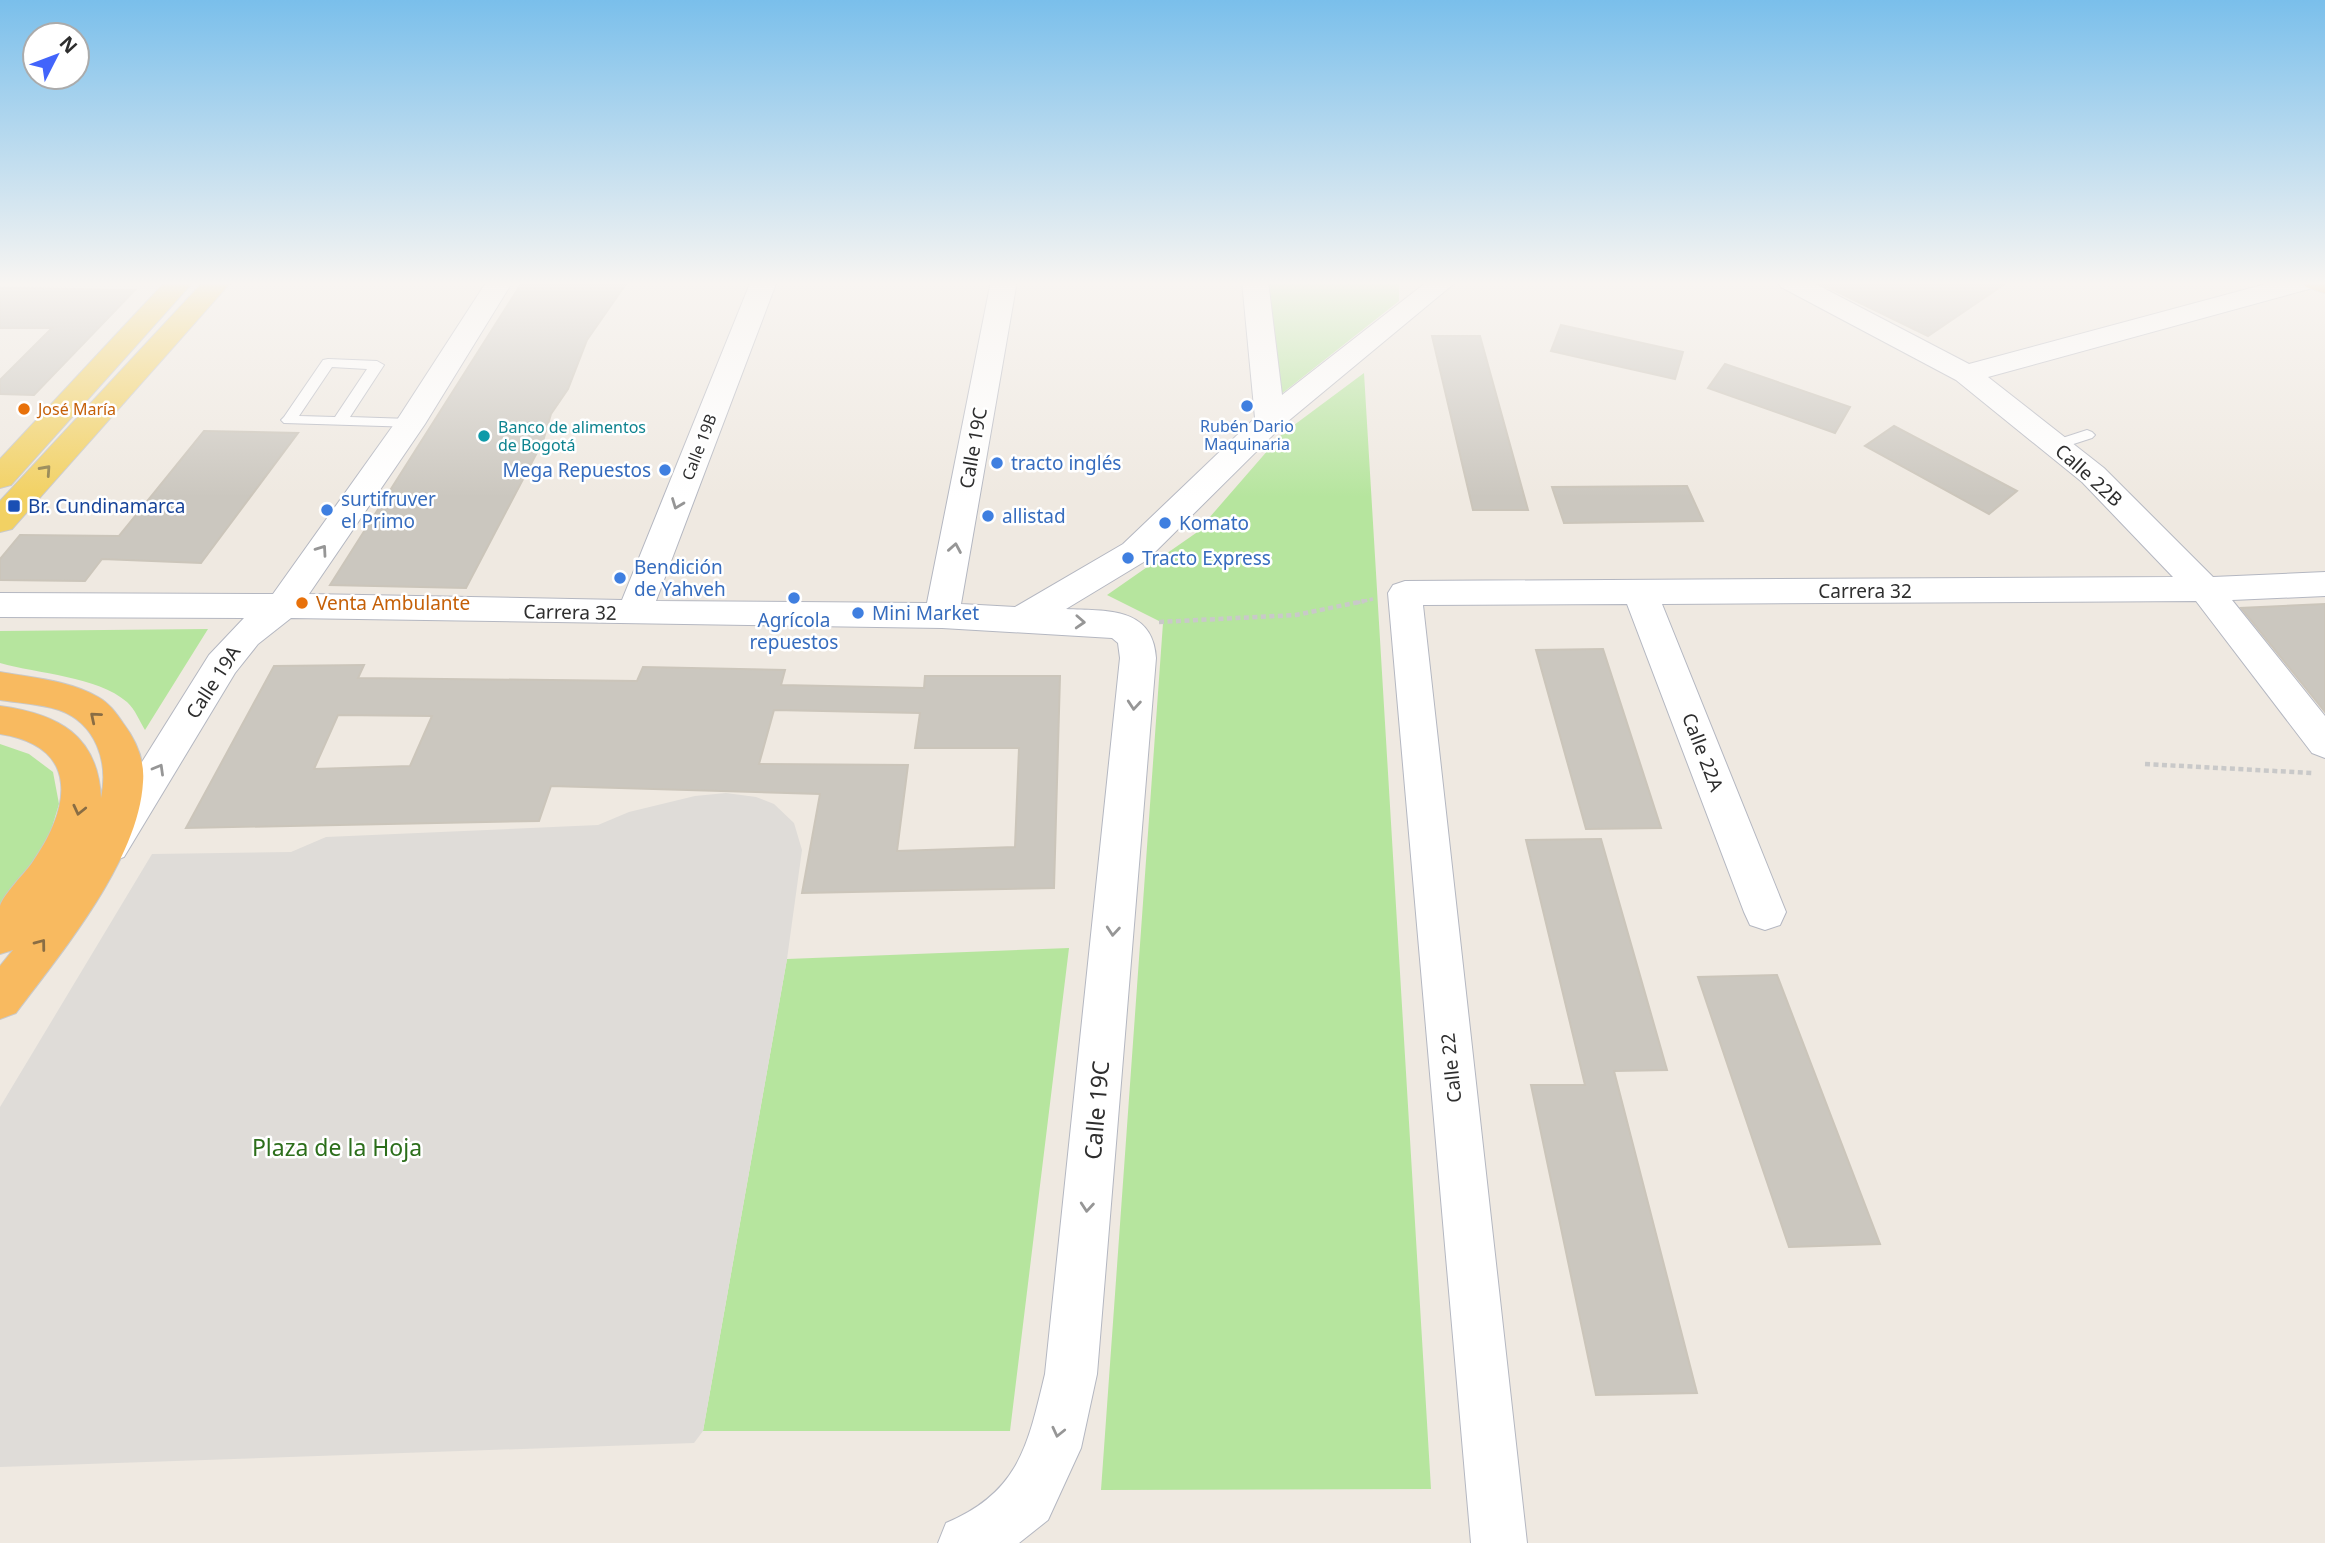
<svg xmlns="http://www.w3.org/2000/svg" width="2325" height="1543" font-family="'Noto Sans',sans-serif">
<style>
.green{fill:#b6e59e}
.plaza{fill:#dfdcd8}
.building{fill:#cbc7bf;stroke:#cbc5ba;stroke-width:2;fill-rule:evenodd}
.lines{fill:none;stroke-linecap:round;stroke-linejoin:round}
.service-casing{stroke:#b4b7c1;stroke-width:2}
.minor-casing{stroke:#b4b7c1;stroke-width:2}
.primary-casing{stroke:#c9c9c9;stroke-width:2}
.trunk-casing{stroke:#c9c9c9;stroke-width:2}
.path-far1{stroke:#c9c9c9;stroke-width:3.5;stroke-dasharray:4.5 2.5;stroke-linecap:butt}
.path{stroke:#c9c9c9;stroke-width:4.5;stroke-dasharray:5 3.5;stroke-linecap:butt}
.service{fill:#fff;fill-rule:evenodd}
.minor{fill:#fff;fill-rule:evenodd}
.primary{fill:#f2d163;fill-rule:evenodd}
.trunk{fill:#f8ba60;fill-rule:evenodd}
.oneway{stroke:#908048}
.oneway2{stroke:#969696}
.oneway3{stroke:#896d44}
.shop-dot{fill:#3f7fe0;stroke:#fff;stroke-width:2.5}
.food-dot{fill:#e8710a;stroke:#fff;stroke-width:2.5}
.culture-dot{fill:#0f9aa8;stroke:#fff;stroke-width:2.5}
.transit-dot{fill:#1a4fb4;stroke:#fff;stroke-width:2.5}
.labels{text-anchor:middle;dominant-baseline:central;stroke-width:5;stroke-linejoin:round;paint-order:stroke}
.far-food-label{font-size:16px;fill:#c56008;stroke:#fff;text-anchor:start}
.far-shop-label{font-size:16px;fill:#366cbe;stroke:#fff}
.far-culture-label{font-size:16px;fill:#0d838f;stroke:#fff;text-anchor:start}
.far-street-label{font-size:16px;fill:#2e2e2e;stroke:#fff}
.street-label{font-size:19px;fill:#2e2e2e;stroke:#fff}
.shop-label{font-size:19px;fill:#366cbe;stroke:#fff;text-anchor:start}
.transit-label{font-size:19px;fill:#164399;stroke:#fff;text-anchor:start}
.food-label{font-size:19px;fill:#c56008;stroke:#fff;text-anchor:start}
.near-street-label{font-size:23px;fill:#2e2e2e;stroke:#fff}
.near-park-label{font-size:23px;fill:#2c6e1b;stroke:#fff}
</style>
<rect width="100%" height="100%" fill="#efe9e1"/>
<path class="green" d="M 1267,281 L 1399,281 L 1399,301 L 1280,395 Z
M 1364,373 L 1431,1489 L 1101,1490 L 1163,623 L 1107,595 L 1196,533 L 1282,434 Z
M 208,629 L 145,730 C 140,722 135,709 127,702 C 97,676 38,674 0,663 L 0,631 Z
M 0,744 L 29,754 L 53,772 L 59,804 L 47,844 L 0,912 Z
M 1069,948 L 1010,1431 L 703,1431 L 787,959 Z"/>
<path class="plaza" d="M 726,793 L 756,797 L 774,804 L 794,823 L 802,850 L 787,959 L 703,1431 L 694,1443 L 0,1467 L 0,1107 L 152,854 L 291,852 L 326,837 L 598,825 L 629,812 L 695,796 Z"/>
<path class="building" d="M 523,281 L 628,281 L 587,340 L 568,389 L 551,414 L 543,441 L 466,588 L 330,585 Z
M 1815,281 L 2009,281 L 1928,336 Z
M 0,288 L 80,289 L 135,290 L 34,395 L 0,394 L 0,380 L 52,328 L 0,328 Z
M 1561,325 L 1683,352 L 1675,379 L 1551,351 Z
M 1432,336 L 1480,336 L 1528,510 L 1473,510 Z
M 1725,364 L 1850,407 L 1835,433 L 1708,388 Z
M 1894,426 L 2017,491 L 1989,514 L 1865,446 Z
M 204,431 L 298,433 L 201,563 L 102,559 L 85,581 L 0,580 L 0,559 L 20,535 L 119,536 Z
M 1687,486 L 1703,521 L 1564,523 L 1552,487 Z
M 2325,604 L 2325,712 L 2241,608 Z
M 1603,649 L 1661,828 L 1586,829 L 1536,650 Z
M 364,665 L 358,678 L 637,681 L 643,667 L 785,670 L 781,685 L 924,688 L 925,676 L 1060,676 L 1054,888 L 802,893 L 820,794 L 551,786 L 539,821 L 186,828 L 274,666 ZM 774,710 L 920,713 L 915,748 L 1019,748 L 1015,847 L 897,851 L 908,765 L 759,764 ZM 338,715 L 432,716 L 410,766 L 314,769 Z
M 1601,839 L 1667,1070 L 1614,1071 L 1697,1393 L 1596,1395 L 1531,1085 L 1585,1085 L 1526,840 Z
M 1777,975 L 1880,1244 L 1789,1247 L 1698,977 Z"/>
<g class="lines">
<g class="service-casing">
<path id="service" d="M 328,359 L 377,361 L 384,365 L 350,417 L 410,419 L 418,424 L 415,427 L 284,423 L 281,420 L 284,417 L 323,360 ZM 332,367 L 367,369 L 335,417 L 299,416 Z
M 2087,430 L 2092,432 L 2095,435 L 2092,438 L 2055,450 L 2047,445 L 2050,442 Z"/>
</g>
<g class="minor-casing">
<path id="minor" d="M 487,281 L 513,281 L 425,424 L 309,594 L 622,600 L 751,281 L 777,281 L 656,601 L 927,603 L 991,281 L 1017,281 L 961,604 L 1015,607 L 1123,544 L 1255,418 L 1242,281 L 1268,281 L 1282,395 L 1428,281 L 1457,281 L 1281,427 L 1147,560 L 1066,609 C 1105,611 1153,606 1156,658 L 1097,1374 L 1081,1448 L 1048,1520 L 1019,1543 L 938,1543 L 946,1523 C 1020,1492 1028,1444 1045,1374 L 1120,658 L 1118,643 L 1112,638 L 942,628 L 291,618 L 258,644 L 235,673 L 124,857 L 110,862 L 96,857 L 90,845 L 209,655 L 244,618 L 0,617 L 0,593 L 273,594 L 397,420 Z
M 1777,281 L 1810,281 L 1969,364 L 2277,281 L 2320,281 L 2316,287 L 1988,377 L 2104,468 L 2213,577 L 2325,572 L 2325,596 L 2232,600 L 2325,716 L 2325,758 L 2312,753 L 2196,601 L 1662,604 L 1786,912 L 1780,925 L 1765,930 L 1750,925 L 1744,912 L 1627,604 L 1423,605 L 1527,1543 L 1471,1543 L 1388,593 L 1393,585 L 1405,581 L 2173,577 L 2082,482 L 1956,380 L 1781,287 Z"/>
</g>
<g class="primary-casing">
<path id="primary" d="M 166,281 L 194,281 L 11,485 L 0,488 L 0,459 Z
M 204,281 L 232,281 L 12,529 L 0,532 L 0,501 Z"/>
</g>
<g class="trunk-casing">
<path id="trunk" d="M 2302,281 L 2325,281 L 2325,293 L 2306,287 Z
M 0,672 C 33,678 68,680 98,697 C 109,703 116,713 123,723 C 136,740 145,761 143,782 C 139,860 61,953 16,1013 L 0,1019 L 0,966 L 13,950 L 0,954 C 0,940 0,920 0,906 C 3,895 25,873 32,863 C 70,809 82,747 0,734 L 0,706 C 58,714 98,735 101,798 C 109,762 96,723 59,710 C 40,704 19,703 0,700 Z"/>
</g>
<path class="path-far1" d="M 1356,603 L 1373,599"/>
<path class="path" d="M 1159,622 L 1296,615 L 1364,601
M 2145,764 L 2312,773"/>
<use href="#service" class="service"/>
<use href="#minor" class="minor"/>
<use href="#primary" class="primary"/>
<use href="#trunk" class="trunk"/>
</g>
<defs><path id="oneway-chevron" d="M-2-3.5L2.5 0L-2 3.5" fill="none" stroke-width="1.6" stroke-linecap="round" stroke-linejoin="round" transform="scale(1.75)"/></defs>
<use class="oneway" href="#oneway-chevron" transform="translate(46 470) rotate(-48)"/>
<g class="oneway2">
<use href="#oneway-chevron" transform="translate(677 504) rotate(111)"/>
<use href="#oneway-chevron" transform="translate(955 548) rotate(-80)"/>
<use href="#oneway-chevron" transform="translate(322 550) rotate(-55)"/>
<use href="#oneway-chevron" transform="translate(1080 622) rotate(3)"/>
<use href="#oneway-chevron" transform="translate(1134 705) rotate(95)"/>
<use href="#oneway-chevron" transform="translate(159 769) rotate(-60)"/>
<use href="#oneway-chevron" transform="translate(1113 931) rotate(95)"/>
<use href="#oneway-chevron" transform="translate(1087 1207) rotate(95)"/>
<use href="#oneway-chevron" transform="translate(1058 1432) rotate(103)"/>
</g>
<g class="oneway3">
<use href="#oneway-chevron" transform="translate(95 717) rotate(-140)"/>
<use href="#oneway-chevron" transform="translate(79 810) rotate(103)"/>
<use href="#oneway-chevron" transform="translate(41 944) rotate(-53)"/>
</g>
<linearGradient id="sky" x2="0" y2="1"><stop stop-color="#7abfeb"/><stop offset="0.57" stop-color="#f8f5f2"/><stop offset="1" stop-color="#f8f5f2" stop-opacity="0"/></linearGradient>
<rect width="2325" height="497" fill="url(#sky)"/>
<g class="shop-dot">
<circle cx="1247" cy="406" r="7"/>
<circle cx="997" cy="463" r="7"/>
<circle cx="665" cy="470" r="7"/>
<circle cx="327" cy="510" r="7"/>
<circle cx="988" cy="516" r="7"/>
<circle cx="1165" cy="523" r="7"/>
<circle cx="1128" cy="558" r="7"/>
<circle cx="620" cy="578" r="7"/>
<circle cx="794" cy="598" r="7"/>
<circle cx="858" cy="613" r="7"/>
</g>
<g class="food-dot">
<circle cx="24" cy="409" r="7"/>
<circle cx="302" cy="603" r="7"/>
</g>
<circle class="culture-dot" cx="484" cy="436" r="7"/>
<rect class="transit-dot" x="7" y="499" width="14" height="14" rx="3.5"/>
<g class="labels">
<g class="far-food-label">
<text x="38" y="409">José María</text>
</g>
<g class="far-shop-label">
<text x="1247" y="426">Rubén Dario<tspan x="1247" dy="18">Maquinaria</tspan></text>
</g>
<g class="far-culture-label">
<text x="498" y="427">Banco de alimentos<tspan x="498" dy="18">de Bogotá</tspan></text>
</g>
<g class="far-street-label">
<text transform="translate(699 447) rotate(-69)">Calle 19B</text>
</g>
<g class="street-label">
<text transform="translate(973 448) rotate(-80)">Calle 19C</text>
<text transform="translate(2089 475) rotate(42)">Calle 22B</text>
<text x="1865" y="591">Carrera 32</text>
<text transform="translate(570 612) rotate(1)">Carrera 32</text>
<text transform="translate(213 682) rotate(-57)">Calle 19A</text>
<text transform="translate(1703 752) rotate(69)">Calle 22A</text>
<text transform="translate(1451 1068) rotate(-96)">Calle 22</text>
</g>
<g class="shop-label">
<text x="1011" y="463">tracto inglés</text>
<text x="651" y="470" text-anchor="end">Mega Repuestos</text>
<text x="341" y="499">surtifruver<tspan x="341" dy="22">el Primo</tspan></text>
<text x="1002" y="516">allistad</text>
<text x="1179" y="523">Komato</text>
<text x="1142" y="558">Tracto Express</text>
<text x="634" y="567">Bendición<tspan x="634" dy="22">de Yahveh</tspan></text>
<text x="872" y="613">Mini Market</text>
<text x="794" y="620" text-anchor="middle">Agrícola<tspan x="794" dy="22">repuestos</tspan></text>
</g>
<g class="transit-label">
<text x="28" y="506">Br. Cundinamarca</text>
</g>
<g class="food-label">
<text x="316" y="603">Venta Ambulante</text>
</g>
<g class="near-street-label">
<text transform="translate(1096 1110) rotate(-85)">Calle 19C</text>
</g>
<g class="near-park-label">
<text x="337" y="1147">Plaza de la Hoja</text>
</g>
</g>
<g transform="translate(56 56) rotate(48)"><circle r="33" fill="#ffffff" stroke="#ababab" stroke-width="2"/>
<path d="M0-5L12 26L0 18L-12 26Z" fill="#4264fb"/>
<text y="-10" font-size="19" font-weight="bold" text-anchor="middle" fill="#2e2e2e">N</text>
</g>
</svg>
